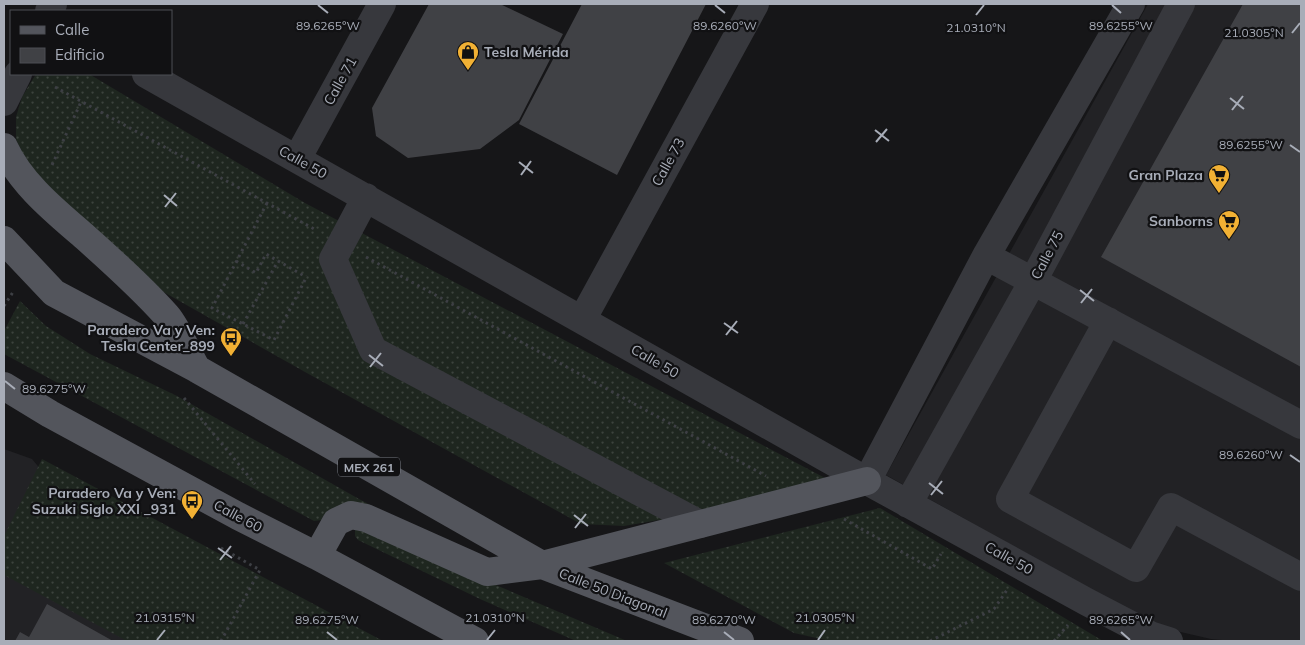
<svg xmlns="http://www.w3.org/2000/svg" width="1305" height="645" font-family="Mulish,sans-serif">
<style>
.built{fill:#222225}
.grass{fill:url(#grass-dots)}
.building{fill:#404145}
.lines{fill:none;stroke-linecap:round;stroke-linejoin:round}
.path{stroke:#3d3f44;stroke-width:3;stroke-dasharray:2.5 4;stroke-linecap:butt}
.minor{stroke:#37383d;stroke-width:28}
.major{stroke:#53555c;stroke-width:28}
.ticks{fill:none;stroke:#a8adb8;stroke-width:2}
.labels{text-anchor:middle;dominant-baseline:central;stroke-width:4.5;stroke-linejoin:round;paint-order:stroke}
.shield{fill:#111113;stroke:#7b7e86;stroke-width:1}
.shield-label{font-size:12px;font-weight:bold;fill:#a8adb8}
.poi-label{font-size:14px;font-weight:bold;fill:#a8adb8;stroke:#111113;text-anchor:end}
.street-label{font-size:14px;fill:#a8adb8;stroke:#111113}
.ticks-label{font-size:12px;text-anchor:middle;fill:#a8adb8;stroke:#111113;stroke-width:4.5;stroke-linejoin:round;paint-order:stroke}
</style>
<defs>
<pattern id="grass-dots" width="8" height="8" patternUnits="userSpaceOnUse" patternTransform="scale(1.25)"><rect width="8" height="8" fill="#1e261f"/><path d="M2 2h.1M6 6h.1" fill="none" stroke="#3c433d" stroke-width="1.8" stroke-linecap="round"/></pattern>
</defs>
<rect width="100%" height="100%" fill="#161618"/>
<path class="built" d="M 1148,4 L 1301,4 L 1301,641 L 1232,641 L 1211,639 L 1159,627 L 886,475 Z
M 4,449 L 32,459 L 183,641 L 4,641 Z"/>
<path class="grass" d="M 36,74 L 89,74 L 305,203 L 827,479 L 688,515 L 624,526 L 581,524 L 305,372 L 144,281 L 32,176 L 16,139 L 16,117 L 22,97 Z
M 20,301 L 46,326 L 90,354 L 177,396 L 359,499 L 430,536 L 322,520 L 314,521 L 4,354 L 4,331 Z
M 42,459 L 383,641 L 127,641 L 4,575 L 4,536 Z
M 880,508 L 1103,641 L 830,641 L 794,633 L 664,563 Z
M 360,527 L 627,641 L 576,641 L 480,599 L 358,540 L 355,536 L 355,530 Z"/>
<path class="building" d="M 429,4 L 500,4 L 563,34 L 519,120 L 480,149 L 408,158 L 376,136 L 372,108 Z
M 582,4 L 706,4 L 617,175 L 519,124 Z
M 1243,4 L 1301,4 L 1301,367 L 1101,257 Z
M 47,604 L 113,641 L 15,641 L 20,632 L 29,637 Z"/>
<g class="lines">
<path class="path" d="M 55,87 L 316,230
M 52,165 L 81,102
M 267,203 L 212,308 L 274,340 L 307,276
M 366,257 L 766,476
M 236,261 L 256,273 L 266,254 L 306,277
M 4,306 L 13,292
M 243,324 L 278,261
M 184,398 L 255,484
M 844,519 L 932,569 L 941,554
M 221,548 L 260,570 L 221,641
M 930,641 L 994,609 L 1007,590
M 1054,641 L 1068,625"/>
<path class="minor" d="M 49,11 L 53,4
M 146,74 L 867,481 L 1087,602 L 1150,635 L 1169,641
M 4,102 L 18,74
M 297,159 L 382,4
M 366,197 L 333,259 L 373,350 L 700,524
M 986,256 L 1301,425
M 582,320 L 755,4
M 1108,321 L 1010,499 L 1136,568 L 1171,507 L 1301,577
M 867,481 L 986,256 L 1131,4
M 908,504 L 1033,281 L 1181,4"/>
<path class="major" d="M 4,147 C 21,184 55,211 85,237 C 112,261 143,289 167,316 C 178,329 188,354 197,369
M 4,240 L 54,293 L 197,369 L 542,565 L 740,641
M 4,386 L 50,414 L 238,516 L 317,556 L 475,641
M 317,556 L 336,522 L 351,515 L 366,518 L 487,572 L 542,565 L 867,481"/>
</g>
<path class="ticks" d="M 318,5 L 328,13M 715,5 L 725,13M 1112,5 L 1121,13M 976,15 L 984,5M 1292,33 L 1300,23M 1230,98 L 1244,109M 1232,110 L 1243,96M 875,130 L 889,141M 876,142 L 887,129M 1290,145 L 1300,152M 519,162 L 533,173M 521,175 L 531,161M 164,195 L 177,206M 165,207 L 176,193M 1080,290 L 1094,301M 1081,303 L 1092,289M 724,323 L 738,333M 726,335 L 737,321M 369,355 L 383,366M 370,367 L 381,353M 5,381 L 15,389M 1290,455 L 1300,462M 929,483 L 943,494M 931,495 L 942,481M 574,515 L 588,526M 575,528 L 586,514M 218,548 L 232,558M 220,560 L 231,546M 327,632 L 337,640M 724,632 L 734,640M 1121,632 L 1130,640M 157,640 L 165,630M 487,640 L 495,630M 818,640 L 825,630"/>
<defs>
<g id="shop-pin" transform="scale(1.125)"><path d="M0 17L-7.5 6A9.5 9.5 0 1 1 7.5 6Z" fill="#f2b134" stroke="#111113"/><path d="M-5-2.5h2.3a2.7 3.5 0 0 1 5.4 0H5L5.5 6h-11ZM-1.5-2.5h3a1.5 2.3 0 0 0-3 0Z" fill="#111"/></g>
<g id="supermarket-pin" transform="scale(1.125)"><path d="M0 17L-7.5 6A9.5 9.5 0 1 1 7.5 6Z" fill="#f2b134" stroke="#111113"/><path d="M-6-5.5h2.5l.6 2H6L4.5 2H-2.5L-4.4-4H-6ZM-1.5 3.2a1.3 1.3 0 1 0 .1 0ZM3 3.2a1.3 1.3 0 1 0 .1 0Z" fill="#111"/></g>
<g id="bus-pin" transform="scale(1.125)"><path d="M0 17L-7.5 6A9.5 9.5 0 1 1 7.5 6Z" fill="#f2b134" stroke="#111113"/><path d="M-5-6H5V4H4V6H2V4H-2V6H-4V4H-5ZM-3.5-4V0h7V-4ZM-3.5 1.2v1.5H-2V1.2ZM2 1.2v1.5H3.5V1.2Z" fill="#111"/></g>
</defs>
<g fill-rule="evenodd">
<use href="#shop-pin" x="468" y="52"/>
<use href="#supermarket-pin" x="1219" y="175"/>
<use href="#supermarket-pin" x="1229" y="221"/>
<use href="#bus-pin" x="231" y="338"/>
<use href="#bus-pin" x="192" y="501"/>
</g>
<g class="labels">
<rect class="shield" x="338" y="457.5" width="62" height="19" rx="4"/>
<g class="shield-label">
<text x="369" y="467">MEX 261</text>
</g>
<g class="poi-label">
<text x="484" y="52" text-anchor="start">Tesla Mérida</text>
<text x="1203" y="175">Gran Plaza</text>
<text x="1213" y="221">Sanborns</text>
<text x="215" y="330">Paradero Va y Ven:<tspan x="215" dy="16">Tesla Center_899</tspan></text>
<text x="176" y="493">Paradero Va y Ven:<tspan x="176" dy="16">Suzuki Siglo XXI _931</tspan></text>
</g>
<g class="street-label">
<text transform="translate(340 81) rotate(-61)">Calle 71</text>
<text transform="translate(303 162) rotate(29)">Calle 50</text>
<text transform="translate(668 162) rotate(-61)">Calle 73</text>
<text transform="translate(1047 255) rotate(-62)">Calle 75</text>
<text transform="translate(655 361) rotate(30)">Calle 50</text>
<text transform="translate(238 516) rotate(28)">Calle 60</text>
<text transform="translate(1009 558) rotate(29)">Calle 50</text>
<text transform="translate(613 593) rotate(21)">Calle 50 Diagonal</text>
</g>
</g>
<g class="ticks-label">
<text x="328" y="30">89.6265°W</text>
<text x="725" y="30">89.6260°W</text>
<text x="1121" y="30">89.6255°W</text>
<text x="976" y="32">21.0310°N</text>
<text x="1254" y="37">21.0305°N</text>
<text x="1251" y="149">89.6255°W</text>
<text x="54" y="393">89.6275°W</text>
<text x="1251" y="459">89.6260°W</text>
<text x="165" y="622">21.0315°N</text>
<text x="495" y="622">21.0310°N</text>
<text x="825" y="622">21.0305°N</text>
<text x="327" y="624">89.6275°W</text>
<text x="724" y="624">89.6270°W</text>
<text x="1121" y="624">89.6265°W</text>
</g>
<rect width="1305" height="645" fill="none" stroke="#a8adb8" stroke-width="10"/>
<rect x="10" y="10" width="162" height="65" fill="#111113" stroke="#4d4f55"/>
<rect x="20" y="26" width="25" height="8" fill="#53555c" stroke="#4d4f55"/>
<text x="55" y="35" font-size="15" fill="#a8adb8">Calle</text>
<rect x="20" y="48" width="25" height="15" fill="#404145" stroke="#4d4f55"/>
<text x="55" y="60" font-size="15" fill="#a8adb8">Edificio</text>
</svg>
